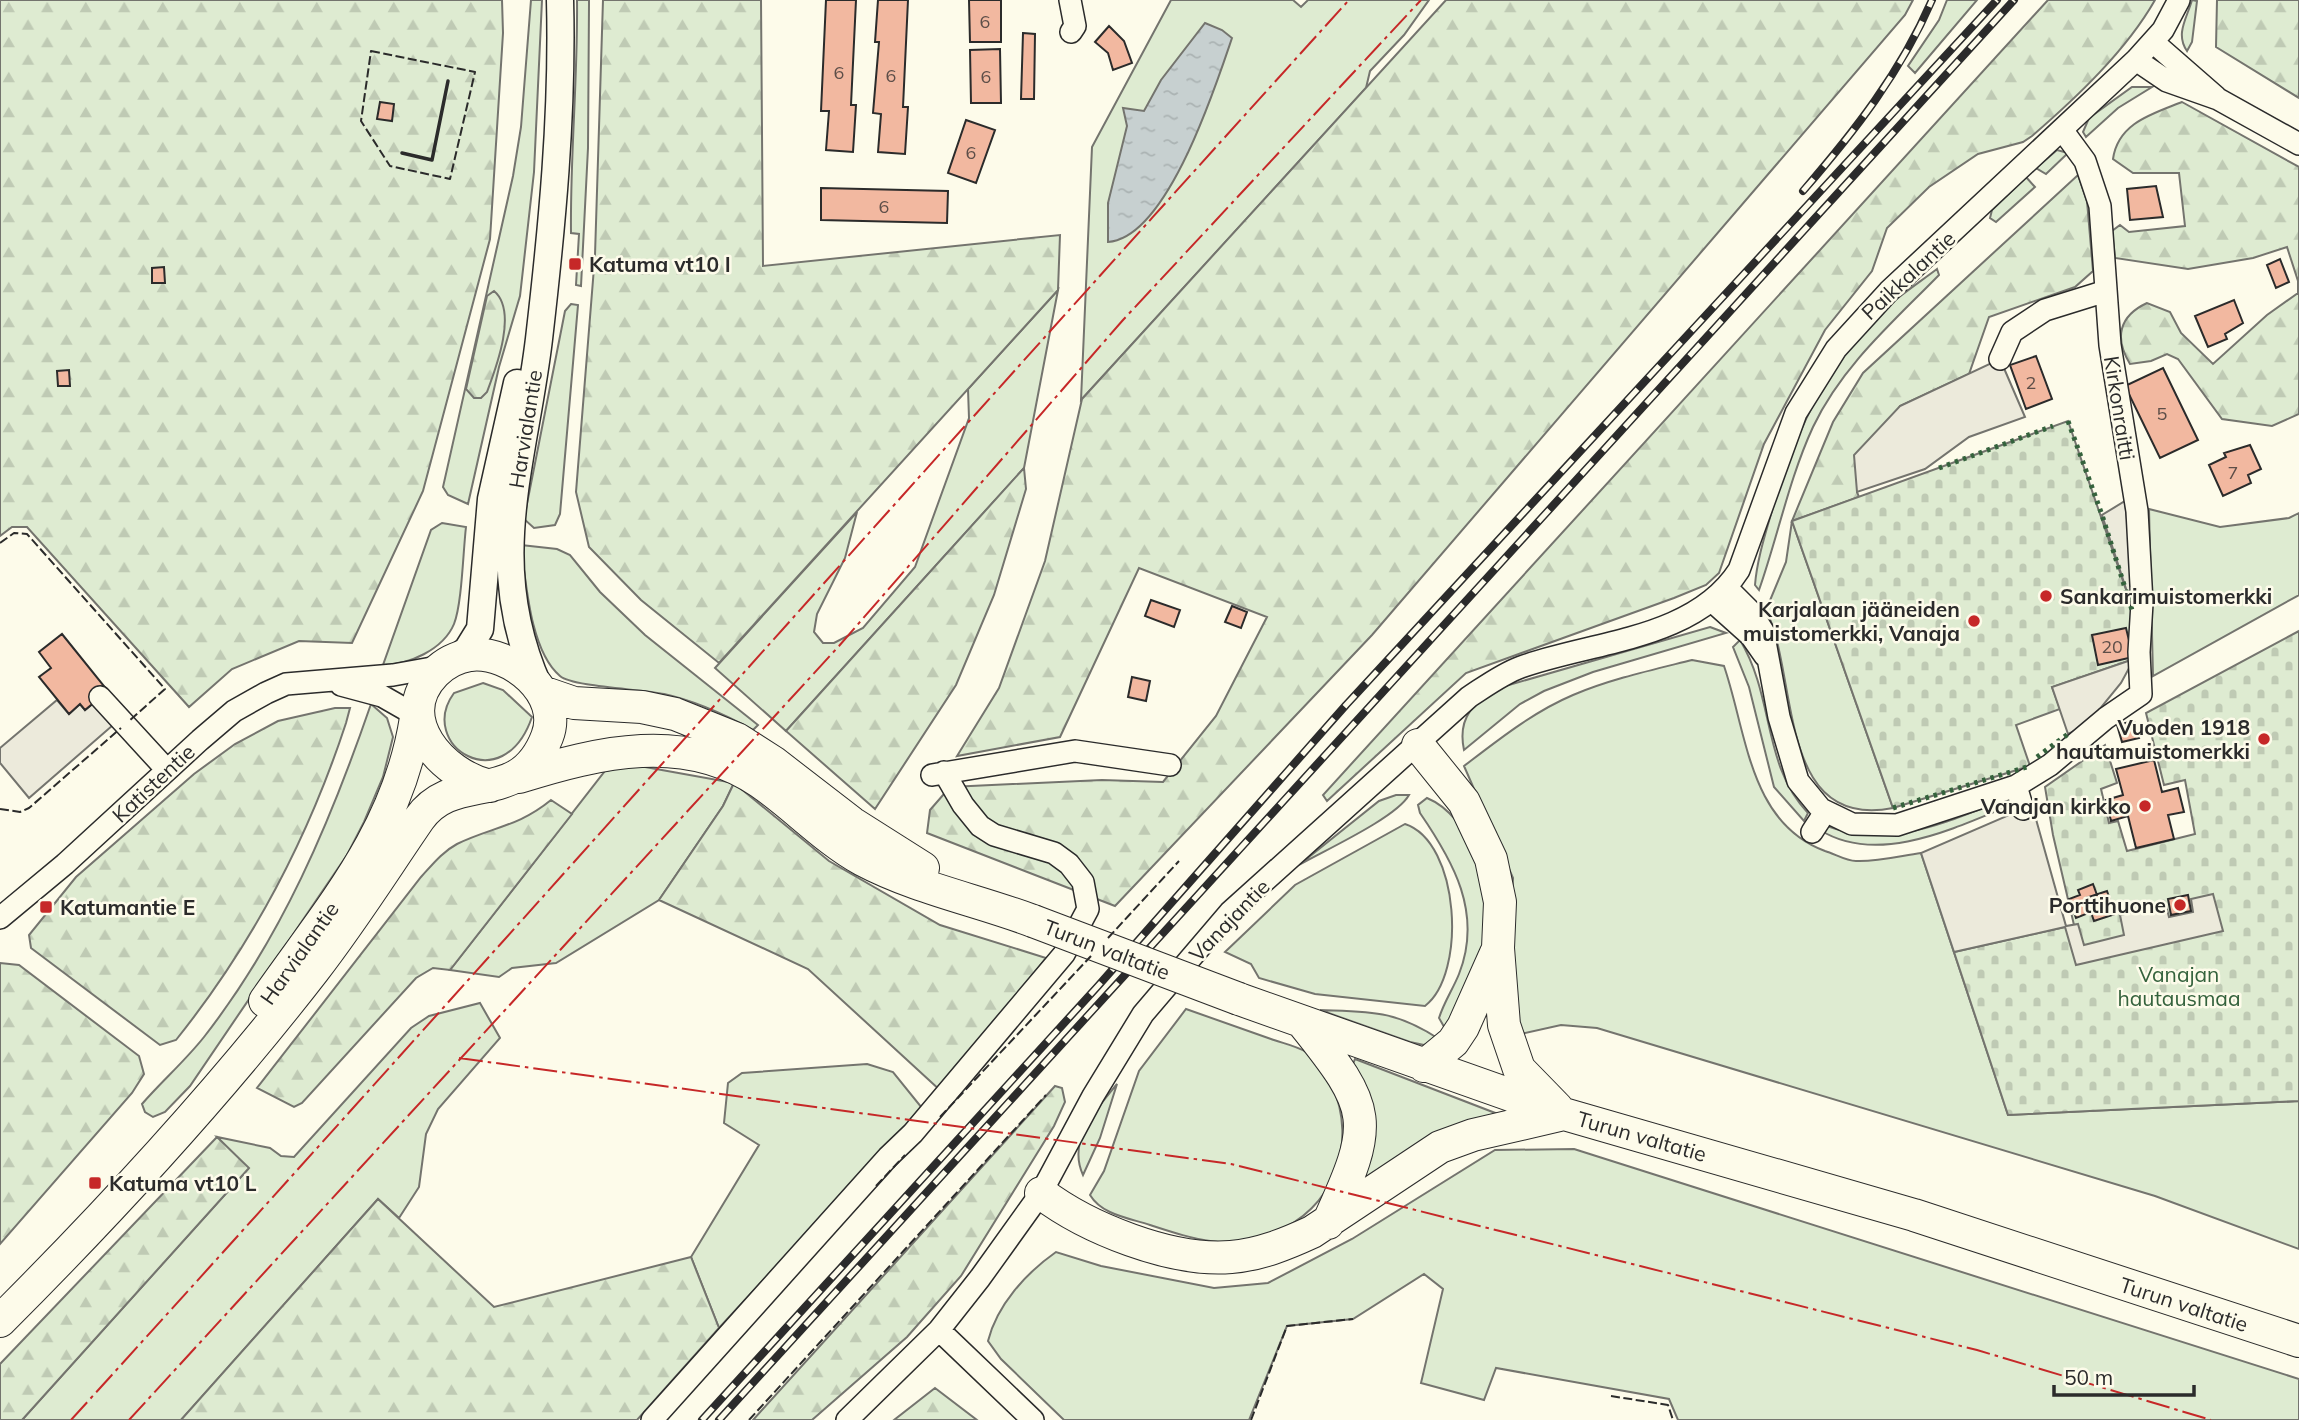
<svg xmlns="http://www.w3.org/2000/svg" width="2299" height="1420" font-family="Mulish,sans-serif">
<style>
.green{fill:#deebd1;stroke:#74746e;stroke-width:2}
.forest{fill:url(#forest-firs);stroke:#74746e;stroke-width:2}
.cemetery{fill:url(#cemetery-stones);stroke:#74746e;stroke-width:2}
.parking{fill:#eceadb;stroke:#74746e;stroke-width:2}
.water{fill:url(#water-ripples);stroke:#74746e;stroke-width:2}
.building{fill:#f2b8a0;stroke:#2b2b2b;stroke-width:2}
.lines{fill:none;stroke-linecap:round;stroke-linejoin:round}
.minor-casing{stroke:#2b2b2b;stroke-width:24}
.major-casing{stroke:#2b2b2b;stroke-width:29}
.highway-casing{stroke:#2b2b2b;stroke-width:34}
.minor{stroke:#fdfbea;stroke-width:21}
.major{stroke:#fdfbea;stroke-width:26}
.highway{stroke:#fdfbea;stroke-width:32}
.rail-casing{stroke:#2b2b2b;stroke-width:8}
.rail{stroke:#fdfbea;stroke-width:5;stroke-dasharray:16;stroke-linecap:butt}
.highway-bridge-casing{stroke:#2b2b2b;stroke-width:34;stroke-linecap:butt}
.highway-bridge{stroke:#fdfbea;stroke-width:32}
.hedge{stroke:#34623c;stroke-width:5;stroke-dasharray:3.5 5;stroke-linecap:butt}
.fence{stroke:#2b2b2b;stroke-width:2;stroke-dasharray:9 3.5;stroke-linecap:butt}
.wall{stroke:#2b2b2b;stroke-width:3.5}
.power{stroke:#c62828;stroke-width:2;stroke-dasharray:24 5 3.5 5;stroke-linecap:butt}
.poi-dot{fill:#c62828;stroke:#fdfbea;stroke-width:2.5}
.labels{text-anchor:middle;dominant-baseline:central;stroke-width:5;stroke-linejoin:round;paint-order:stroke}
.number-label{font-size:18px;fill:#5d4e48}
.poi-label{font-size:21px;font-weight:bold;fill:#2b2b2b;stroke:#fdfbea;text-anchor:start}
.street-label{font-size:21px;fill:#2b2b2b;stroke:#fdfbea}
.park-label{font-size:21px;fill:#34623c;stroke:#fdfbea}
</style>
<defs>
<pattern id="forest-firs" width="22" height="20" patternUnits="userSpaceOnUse" patternTransform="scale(1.75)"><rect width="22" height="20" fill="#deebd1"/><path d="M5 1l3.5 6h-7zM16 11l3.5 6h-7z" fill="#bfcab4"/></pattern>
<pattern id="cemetery-stones" width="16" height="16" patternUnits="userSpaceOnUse" patternTransform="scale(1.75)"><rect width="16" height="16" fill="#deebd1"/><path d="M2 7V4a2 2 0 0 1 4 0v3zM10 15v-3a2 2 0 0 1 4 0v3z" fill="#bfcab4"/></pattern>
<pattern id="water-ripples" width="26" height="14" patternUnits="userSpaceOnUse" patternTransform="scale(1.75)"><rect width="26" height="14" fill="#c7d0d0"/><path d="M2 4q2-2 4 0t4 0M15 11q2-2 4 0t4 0" fill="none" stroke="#abb3b3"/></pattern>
</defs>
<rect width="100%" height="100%" fill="#fdfbea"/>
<path class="green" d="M 531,0 L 542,0 L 534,172 L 520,296 L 499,367 L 468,504 L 448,495 L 443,487 L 513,176 L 521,127 Z
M 577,0 L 589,0 L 589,4 L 588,148 L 581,286 L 576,285 L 579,234 L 571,233 C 570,155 578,78 577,0 Z
M 1171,0 L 1293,0 L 1301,7 L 1308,0 L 1429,0 L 1404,35 L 1370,71 L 1366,88 L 1081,400 L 1092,147 Z
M 1947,0 L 1977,0 L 1915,73 L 1908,66 L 1939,20 Z
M 2192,0 L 2197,1 L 2192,42 L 2187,51 C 2175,34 2187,18 2192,0 Z
M 2132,87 L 2152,87 L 2118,108 L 2086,137 L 2083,132 L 2089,118 Z
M 2057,150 L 2068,153 L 2046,174 L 2036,168 Z
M 2026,177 L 2035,187 L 1996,222 L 1990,218 L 1992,210 Z
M 1937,269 L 1939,275 C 1893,322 1842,366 1813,427 C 1789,479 1778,536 1759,590 L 1755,585 C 1757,559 1766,532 1773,507 C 1792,445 1815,390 1855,339 C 1876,311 1909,290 1937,269 Z
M 1058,290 L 1024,468 L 786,731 L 715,668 L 857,512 L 845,558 L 817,614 L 814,632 L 823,643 L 834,643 L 863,628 L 915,567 L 969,418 L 968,389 Z
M 571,304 L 578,305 L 560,514 L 555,525 L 534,528 L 524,519 L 565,311 Z
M 2149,509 L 2220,527 L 2289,518 L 2299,513 L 2299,595 L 2153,676 Z
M 1792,521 L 1893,808 C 1776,831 1799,675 1766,610 L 1786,562 Z
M 442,523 L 466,527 C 463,552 462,604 454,624 C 443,650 408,665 383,665 L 431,530 Z
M 521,545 L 557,549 L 570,555 L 600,592 L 645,635 L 758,725 L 753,730 C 724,714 696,701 664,694 C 642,689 573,687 560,676 C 530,651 526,582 521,545 Z
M 1710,627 L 1726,633 L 1593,672 L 1544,691 L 1520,704 L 1464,750 C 1457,717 1474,701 1502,687 Z
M 1740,640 C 1775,698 1762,765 1808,813 L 1804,821 L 1774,787 L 1749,687 L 1733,647 Z
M 1692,660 L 1724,666 C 1747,733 1749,823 1825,851 C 1835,854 1846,861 1856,861 C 1877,862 1900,856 1921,853 L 2008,1115 L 2299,1101 L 2299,1249 L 2155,1196 L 1597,1028 L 1561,1025 L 1516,1035 L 1509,986 L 1513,878 L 1464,766 C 1498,740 1533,712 1573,695 C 1611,679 1652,670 1692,660 Z
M 483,683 L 503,690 L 532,717 C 503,801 416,745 454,693 Z
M 371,704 L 387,718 L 393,737 L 383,777 L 364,822 L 347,855 L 190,1086 L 165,1112 L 153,1117 L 145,1112 L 142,1104 C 162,1081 185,1061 204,1037 C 282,937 330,823 371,704 Z
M 634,765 L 734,783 L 723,806 L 659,900 L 556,963 L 512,968 L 499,977 L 450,970 L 605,771 Z
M 1396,795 L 1409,795 C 1396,818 1325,850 1299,865 L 1379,801 Z
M 2014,796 L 2016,803 C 1959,826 1879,867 1820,830 L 1824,825 C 1892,851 1949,820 2014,796 Z
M 1427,798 C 1471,816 1494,888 1488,932 C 1486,953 1457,1010 1447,1032 L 1439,1018 C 1444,1002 1453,989 1459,974 C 1483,913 1453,861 1420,813 L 1418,805 Z
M 1405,824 C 1460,842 1467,974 1425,1006 L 1315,994 L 1259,978 L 1251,964 L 1225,952 L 1295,885 Z
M 480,1003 L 500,1038 L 438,1109 L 426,1134 L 419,1187 L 399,1218 L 378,1199 L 181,1420 L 22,1420 L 248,1169 L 217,1137 L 270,1148 L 281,1156 L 294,1157 L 411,1028 L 429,1016 Z
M 1186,1009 C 1215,1019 1243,1029 1271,1039 C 1282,1043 1297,1046 1306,1052 C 1317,1059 1326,1074 1332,1085 C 1358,1143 1334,1210 1273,1233 C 1228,1251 1193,1239 1150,1225 C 1129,1218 1102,1215 1090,1195 L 1104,1171 L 1139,1071 Z
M 1320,1010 C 1372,1012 1394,1010 1439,1039 L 1424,1045 L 1410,1042 Z
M 1355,1059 L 1503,1116 L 1366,1186 L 1361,1174 L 1353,1064 Z
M 867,1064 L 893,1072 L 922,1108 L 719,1328 L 691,1257 L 759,1145 L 724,1123 L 728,1083 L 742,1073 Z
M 1117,1084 L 1100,1138 L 1083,1175 C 1067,1140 1096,1110 1117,1084 Z
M 1574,1149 L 2299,1379 L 2299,1420 L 1678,1420 L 1669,1399 L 1496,1368 L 1484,1400 L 1421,1383 L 1443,1289 L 1424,1274 L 1353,1319 L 1287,1326 L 1249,1420 L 1064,1420 L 1001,1359 L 988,1341 C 997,1305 1026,1273 1056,1252 L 1101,1266 L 1214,1288 L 1268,1283 L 1352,1239 L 1495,1150 Z"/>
<path class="forest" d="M 0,0 L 502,0 L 503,33 L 490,239 L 423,491 L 352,643 L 299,641 L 232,669 L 189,707 L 27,527 L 12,527 L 0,536 Z
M 603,0 L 761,0 L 763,266 L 1060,235 L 1058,290 L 719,663 L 641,600 L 589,547 L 576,492 L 595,255 Z
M 1446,0 L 1913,0 L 1905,15 L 1372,635 L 1115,906 L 927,833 L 930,810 L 950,787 L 1102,780 L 1163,782 L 1216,716 L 1267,617 L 1139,568 L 1060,737 L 957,756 L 999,688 L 1045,561 L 1082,399 Z
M 2048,0 L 2155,0 C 2126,51 2076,98 2032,136 L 2023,142 L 1978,154 L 1929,187 L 1887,228 L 1872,271 L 1825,330 L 1764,444 L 1719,573 L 1706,585 L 1674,598 L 1466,673 L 1327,801 L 1323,795 Z
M 2217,0 L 2299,0 L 2299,98 L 2216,47 Z
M 2182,102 L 2299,167 L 2299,414 L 2272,426 L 2222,419 L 2178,359 L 2167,354 L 2151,361 L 2130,364 C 2114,338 2119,316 2147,303 L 2170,312 L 2181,333 L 2213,364 L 2267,315 L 2298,293 L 2298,281 L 2287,247 L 2253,258 L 2188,269 L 2115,258 L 2112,231 L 2120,225 L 2129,232 L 2185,226 L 2179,173 L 2133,173 L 2113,159 C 2118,123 2152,114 2182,102 Z
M 2078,175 L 2087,201 L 2093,271 L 2075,287 L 1989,317 L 1969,374 L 1900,406 L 1857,492 L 1859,497 L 1792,521 L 1833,422 L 1863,373 Z
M 494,291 C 518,311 496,368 487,392 L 481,398 L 474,398 L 466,389 L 487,296 Z
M 1024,468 L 1026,489 L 994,595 L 956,685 L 875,809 L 786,731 Z
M 335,708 L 350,708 L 346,723 C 308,839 252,945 176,1040 L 160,1045 L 31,948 L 29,935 L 76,877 L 194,774 L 235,744 L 278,721 Z
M 734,783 L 829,861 L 940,925 L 1046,958 L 942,1092 L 808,969 L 659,900 L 723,806 Z
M 551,800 L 572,814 L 450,970 L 433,968 L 416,978 L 302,1103 L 294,1107 L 257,1088 L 421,877 C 432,865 442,852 457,844 C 492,827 518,827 551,800 Z
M 0,963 L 19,965 L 139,1056 L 144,1074 L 132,1093 L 0,1244 Z
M 1055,1086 L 1062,1088 L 1065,1102 L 1054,1126 L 961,1276 L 907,1337 L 812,1420 L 753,1420 Z
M 217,1137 L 249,1168 L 22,1420 L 0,1420 L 0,1364 Z
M 378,1199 L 494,1307 L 691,1257 L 719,1328 L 637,1420 L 181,1420 Z
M 935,1388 L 977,1420 L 894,1420 Z"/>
<path class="cemetery" d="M 2068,421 L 2132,607 L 2134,659 L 2052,687 L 2060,709 L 2016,725 L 2030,766 L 1893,808 L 1792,521 Z
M 2299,631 L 2299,1101 L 2008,1115 L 1954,952 L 2074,925 L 2053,835 L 2045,787 L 2105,745 L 2117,783 L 2101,789 L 2109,823 L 2118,821 L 2127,851 L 2195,834 L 2185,780 L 2164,785 L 2146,713 Z"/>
<path class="parking" d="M 2000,359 L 2025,417 L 1969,437 L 1925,469 L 1857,492 L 1854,455 L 1900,406 Z
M 2125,501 L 2136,603 L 2132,607 L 2102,515 Z
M 2134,659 L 2121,683 L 2086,726 L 2068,734 L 2052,687 Z
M 108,691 L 128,712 L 29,798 L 0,763 L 0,748 L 57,700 L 69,714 L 80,704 L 85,710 Z
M 2032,805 L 2066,926 L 2078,924 L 2084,945 L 2124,935 L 2120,915 L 2166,905 L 2169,917 L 2193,912 L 2191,899 L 2213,894 L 2223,931 L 2076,965 L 2065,927 L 1954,952 L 1921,853 Z"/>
<path class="water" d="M 1205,23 L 1222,30 L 1232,38 C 1215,88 1167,238 1108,242 L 1108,203 L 1127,126 L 1123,108 L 1144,111 L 1161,80 Z"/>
<path class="building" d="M 826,0 L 856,0 L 851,105 L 856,105 L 853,152 L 826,150 L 829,111 L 821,111 Z
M 878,0 L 908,0 L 903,107 L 908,107 L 905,154 L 878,152 L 881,114 L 873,113 L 879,42 L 875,42 Z
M 969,0 L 1001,0 L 1001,42 L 970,42 Z
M 1109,26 L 1124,41 L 1132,63 L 1113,70 L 1108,53 L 1095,42 Z
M 1023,33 L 1035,34 L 1034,99 L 1021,99 Z
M 1000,49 L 1001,103 L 971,103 L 970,50 Z
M 380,102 L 394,104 L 392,121 L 377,119 Z
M 966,120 L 995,130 L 976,183 L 948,173 Z
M 2156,186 L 2163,217 L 2130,220 L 2127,189 Z
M 821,188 L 948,191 L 947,223 L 821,220 Z
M 2280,259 L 2289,282 L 2276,288 L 2267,265 Z
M 164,267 L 165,283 L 152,283 L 152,268 Z
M 2234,300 L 2243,323 L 2225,334 L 2227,339 L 2208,347 L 2195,316 Z
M 2036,356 L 2052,399 L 2026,409 L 2010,365 Z
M 2163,368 L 2198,440 L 2160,458 L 2125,386 Z
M 69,370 L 70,386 L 58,386 L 57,371 Z
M 2250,445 L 2261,469 L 2248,475 L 2251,483 L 2223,496 L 2209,465 L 2226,457 L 2224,453 Z
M 1151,600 L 1180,610 L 1174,627 L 1145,616 Z
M 1232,606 L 1247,612 L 1241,628 L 1225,622 Z
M 2126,628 L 2133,657 L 2098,665 L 2092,635 Z
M 62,634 L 108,691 L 85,710 L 80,704 L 69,714 L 39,677 L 51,668 L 39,652 Z
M 1132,677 L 1150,681 L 1146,701 L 1128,697 Z
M 2134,721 L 2139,738 L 2122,742 L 2117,725 Z
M 2154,760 L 2162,792 L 2178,788 L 2184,812 L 2168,815 L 2174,839 L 2136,848 L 2128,816 L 2111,821 L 2106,800 L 2123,795 L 2116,769 Z
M 2093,884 L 2097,895 L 2086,898 L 2091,912 L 2076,918 L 2069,899 L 2080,895 L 2078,890 Z
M 2107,891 L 2115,914 L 2094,921 L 2086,898 Z
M 2188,895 L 2191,911 L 2171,915 L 2168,899 Z"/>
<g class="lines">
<g class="minor-casing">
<path id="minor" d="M 1070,0 L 1075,26 L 1071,32
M 2153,42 L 2216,97
M 2136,60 L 2167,81 L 2218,99 L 2299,144
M 2000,359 L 2012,332 L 2045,310 L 2106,291
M 1727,588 L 1751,612 L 1763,631 L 1779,717 L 1798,781 L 1821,809 L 1852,824 L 1897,825 L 2016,786 L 2050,765 L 2106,718 L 2141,694 L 2139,652 L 2142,603 L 2137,511 L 2110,345 L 2100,206 L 2085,161 L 2063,131
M 1713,602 L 1751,636 L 1765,656
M 341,685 L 382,696 L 417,716
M 100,697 L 167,770
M 932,775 L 1075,751 L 1170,765
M 2016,786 L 2023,809
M 1812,832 L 1825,812
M 0,918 L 65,864 L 200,740 L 234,711 L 266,693 L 286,684 L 393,675 L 443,666
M 939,1330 L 1033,1420
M 652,1420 L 888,1157 L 913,1133 L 1064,954 L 1088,909 L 1083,882 L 1069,864 L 1054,853 L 994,835 L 980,826 L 963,805 L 944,772
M 847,1420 L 939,1330 L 980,1278 L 1041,1193 L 1093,1096 L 1143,1014 L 1230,912 L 1469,697 C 1486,686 1502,674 1521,667 C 1593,641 1694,640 1739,570 L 1796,413 L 1836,349 L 1889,291 L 2136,60 L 2163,30 L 2179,0"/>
</g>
<g class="major-casing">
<path id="major" d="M 452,661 L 467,650 L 480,629 L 491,499 L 517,383
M 539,687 C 483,563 524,465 539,339 C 552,227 563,113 560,0"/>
</g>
<g class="highway-casing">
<path id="highway" d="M 542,692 L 574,703 L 642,707 L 675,714 L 737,739 L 773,762 L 852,823 L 923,868
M 1418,745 L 1464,802 L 1491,859 L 1500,902 L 1498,948 L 1504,1025 L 1519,1069 L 1557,1108
M 519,777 C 599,752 685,731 760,782 C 795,806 825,839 863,860 C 916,888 977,900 1033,921
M 1239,999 L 1564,1114 L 1914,1215 L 2299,1341
M 265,1001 C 329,909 398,833 416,718
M 1303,1023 C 1373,1110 1375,1121 1328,1223
M 1424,1066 L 1453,1042 L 1463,1027 L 1496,953
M 1041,1193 C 1087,1228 1171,1262 1231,1257 C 1259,1255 1286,1244 1312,1232 L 1440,1147 L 1473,1135 L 1564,1114
M 0,1321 C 111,1210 218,1094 314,970 C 352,921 384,870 419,819 C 455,768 519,810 547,737 C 564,694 511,650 470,655 C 457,657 444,664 435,673 C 391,718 442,775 490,786"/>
</g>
<use href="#minor" class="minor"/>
<use href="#major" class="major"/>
<use href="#highway" class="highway"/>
<g class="rail-casing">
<path id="rail" d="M 1803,191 C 1854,132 1901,72 1932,0
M 702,1420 L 1098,986 L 1346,705 L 1997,0
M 719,1420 L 2014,0"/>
</g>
<use href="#rail" class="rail"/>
<g class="highway-bridge-casing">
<path id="highway-bridge" d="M 1033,921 L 1239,999"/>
</g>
<use href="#highway-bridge" class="highway-bridge"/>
<path class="hedge" d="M 2068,421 L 2102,515 L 2132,610
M 1939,468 L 2053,426
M 2037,757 L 2068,734
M 1893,808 L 2030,766"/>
<path class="fence" d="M 371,51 L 475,72 L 450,179 L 390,166 L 361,121 Z
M 0,543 L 14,533 L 27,534 L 165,689 L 129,721
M 0,809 L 20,812 L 29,808 L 121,728
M 1108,938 L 1179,861
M 940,1117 L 1091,956
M 876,1186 L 905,1155
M 1611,1396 L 1668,1405 L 1673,1420
M 749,1420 L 1046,1095
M 1251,1420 L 1287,1326 L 1353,1319"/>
<path class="wall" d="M 402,153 L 432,160 L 448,81"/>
<path class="power" d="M 459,1058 L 1231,1164 L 1977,1350 L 2211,1420
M 71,1420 C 499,949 921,472 1349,0
M 129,1420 L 839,646 L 1123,320 L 1421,0"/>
</g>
<g class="poi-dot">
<rect x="568" y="257" width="14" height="14" rx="3.5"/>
<circle cx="2046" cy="596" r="7"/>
<circle cx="1974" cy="621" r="7"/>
<circle cx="2264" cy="739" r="7"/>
<circle cx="2145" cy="806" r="7"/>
<circle cx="2180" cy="905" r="7"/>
<rect x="39" y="900" width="14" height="14" rx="3.5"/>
<rect x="88" y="1176" width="14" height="14" rx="3.5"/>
</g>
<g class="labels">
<g class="number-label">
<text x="985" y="21">6</text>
<text x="839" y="72">6</text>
<text x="891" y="75">6</text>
<text x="986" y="76">6</text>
<text x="971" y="152">6</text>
<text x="884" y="206">6</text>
<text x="2031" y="382">2</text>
<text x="2162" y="413">5</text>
<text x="2233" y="472">7</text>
<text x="2112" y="646">20</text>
</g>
<g class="poi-label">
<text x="589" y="264">Katuma vt10 I</text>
<text x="2060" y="596">Sankarimuistomerkki</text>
<text x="1960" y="609" text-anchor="end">Karjalaan jääneiden<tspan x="1960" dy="24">muistomerkki, Vanaja</tspan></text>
<text x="2250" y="727" text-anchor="end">Vuoden 1918<tspan x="2250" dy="24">hautamuistomerkki</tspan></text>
<text x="2131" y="806" text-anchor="end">Vanajan kirkko</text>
<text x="2166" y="905" text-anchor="end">Porttihuone</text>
<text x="60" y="907">Katumantie E</text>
<text x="109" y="1183">Katuma vt10 L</text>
</g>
<g class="street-label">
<text transform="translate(1908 275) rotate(-43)">Paikkalantie</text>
<text transform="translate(2120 408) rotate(81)">Kirkonraitti</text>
<text transform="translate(525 429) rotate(-81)">Harvialantie</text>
<text transform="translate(153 783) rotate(-43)">Katistentie</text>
<text transform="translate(1229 920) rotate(-46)">Vanajantie</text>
<text transform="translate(1107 949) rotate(21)">Turun valtatie</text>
<text transform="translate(299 953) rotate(-55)">Harvialantie</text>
<text transform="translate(1642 1136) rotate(16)">Turun valtatie</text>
<text transform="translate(2184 1304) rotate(18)">Turun valtatie</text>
</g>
<g class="park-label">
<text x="2179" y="974">Vanajan<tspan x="2179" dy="24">hautausmaa</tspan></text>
</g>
</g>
<path d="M2054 1385v10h140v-10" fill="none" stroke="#2b2b2b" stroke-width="3.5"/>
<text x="2064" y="1385" font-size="21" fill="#2b2b2b" stroke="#fdfbea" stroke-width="5" paint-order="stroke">50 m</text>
</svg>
